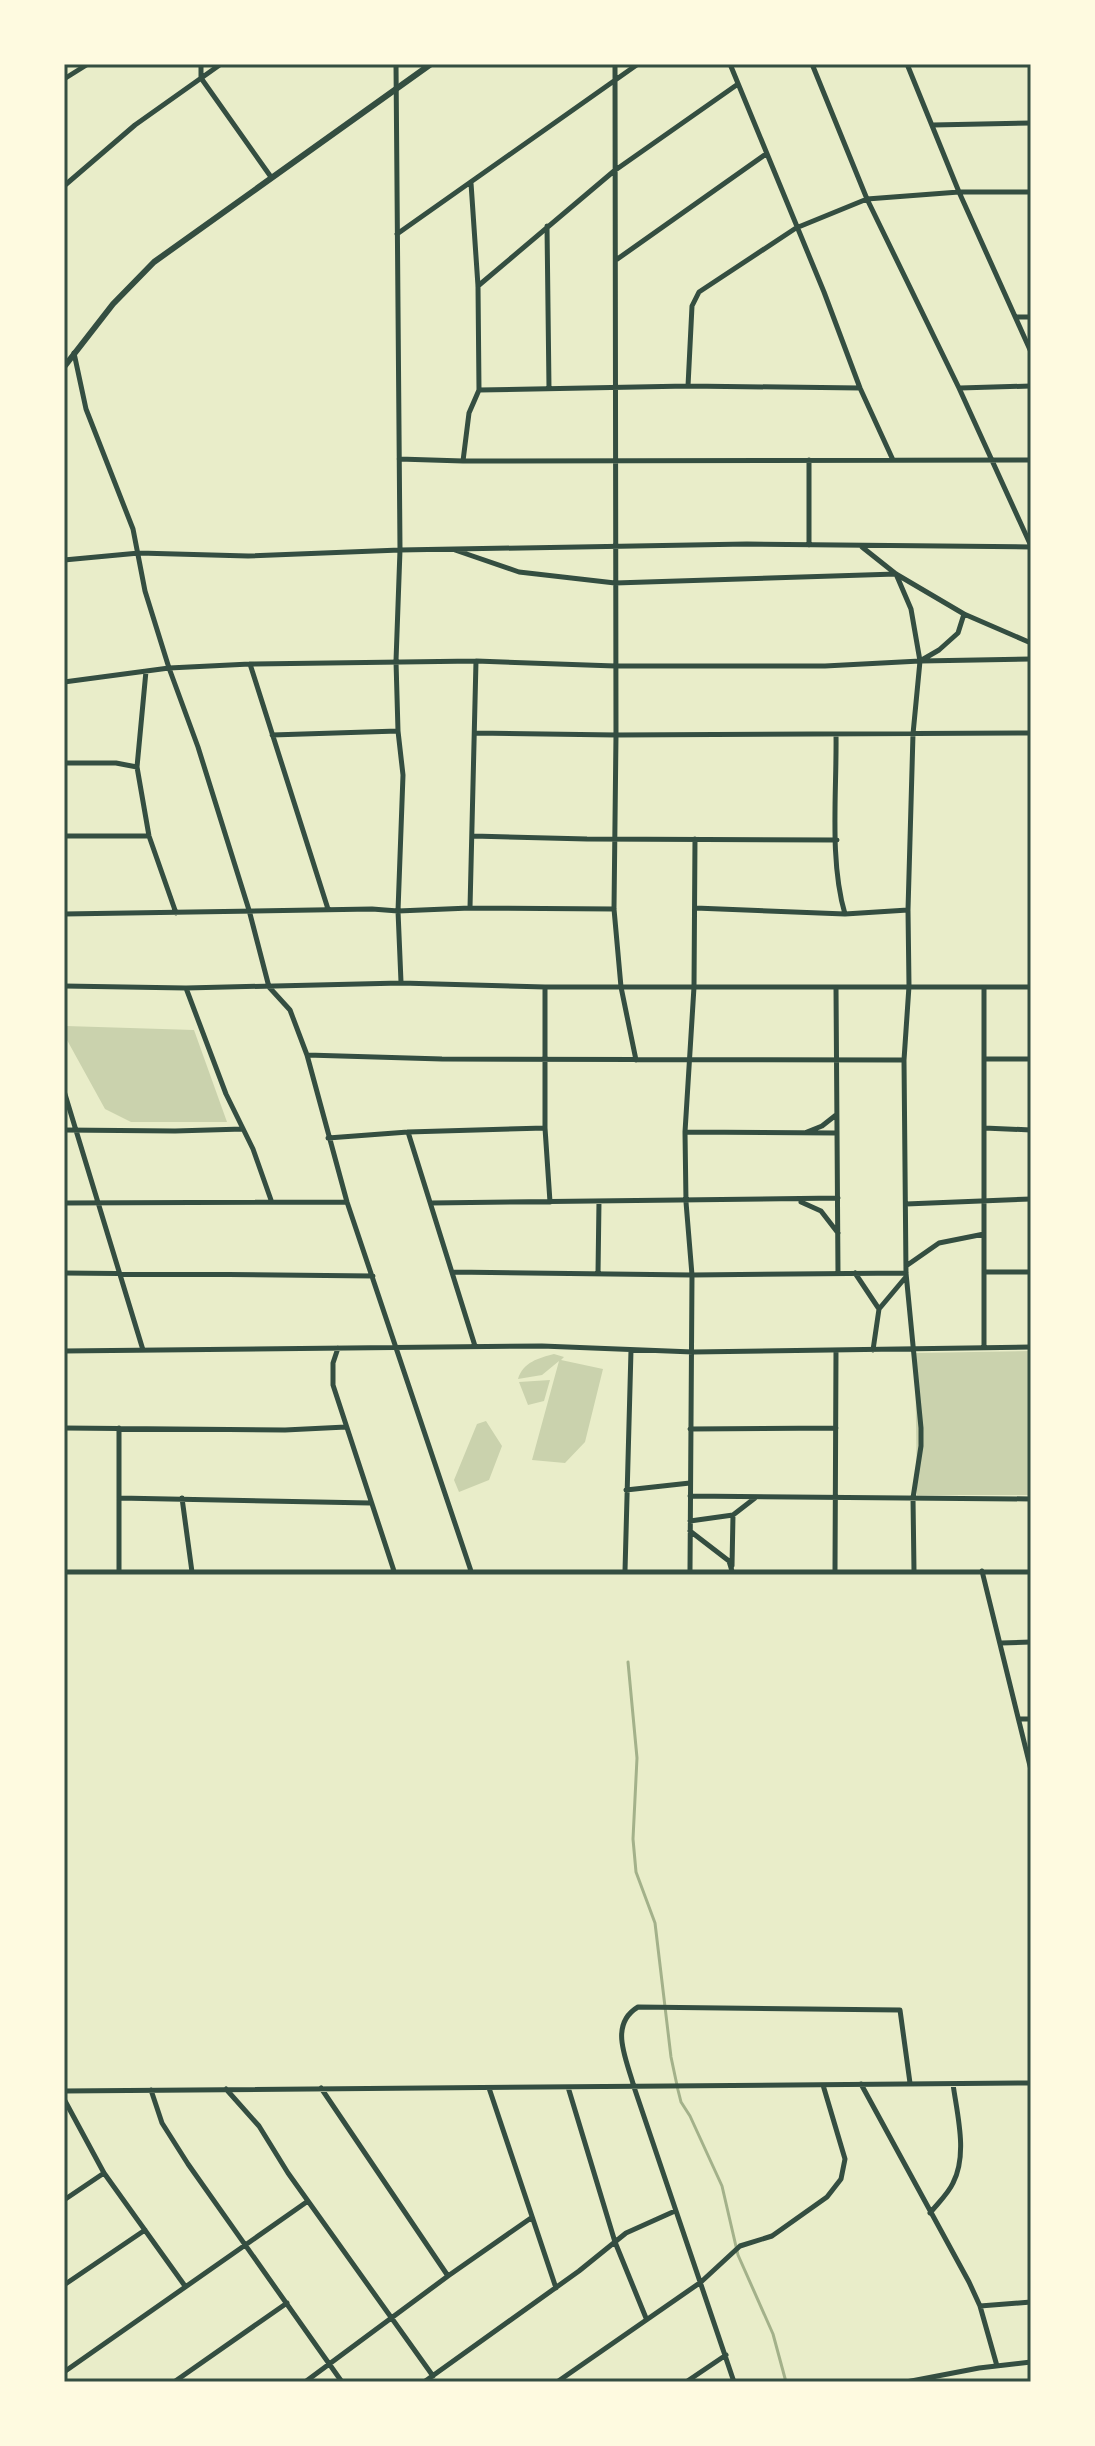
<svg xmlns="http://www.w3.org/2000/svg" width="1095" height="2446" font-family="Roboto,sans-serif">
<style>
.green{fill:#cad2ad}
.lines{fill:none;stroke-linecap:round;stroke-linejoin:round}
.stream{stroke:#a3b18a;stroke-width:3}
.minor{stroke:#344e41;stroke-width:5}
.tertiary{stroke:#344e41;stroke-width:6}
.neatline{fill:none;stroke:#344e41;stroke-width:3}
</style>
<rect width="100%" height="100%" fill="#e9edc9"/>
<path class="green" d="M 66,1026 L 194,1030 L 227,1122 L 131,1122 L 105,1109 L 67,1040 Z
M 1031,1351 L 1031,1495 L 917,1495 L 915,1353 Z
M 554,1354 L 564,1357 L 561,1360 L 603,1369 L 585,1442 L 565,1463 L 532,1460 L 559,1361 L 542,1375 L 518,1379 C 523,1362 539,1358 554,1354 Z
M 550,1380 L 544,1401 L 528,1405 L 519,1382 Z
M 486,1421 L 502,1446 L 489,1480 L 459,1492 L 454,1480 L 477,1424 Z"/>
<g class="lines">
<path class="stream" d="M 628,1662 L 637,1758 L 633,1839 L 636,1872 L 655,1923 L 671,2057 L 678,2090 L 681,2102 L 690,2116 L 722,2186 L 738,2255 L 773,2334 L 786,2382"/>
<path class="minor" d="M 201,64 L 201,78 L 271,177
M 396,64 L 400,550 L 396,661 L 398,731 L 403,775 L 398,911 L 401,982
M 615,64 L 616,735 L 614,909 L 621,987 L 636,1060
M 730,64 L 824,292 L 860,388 L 893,460
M 812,64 L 867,199 L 959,388 L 1031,546
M 907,64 L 959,192 L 1031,352
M 64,79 L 88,64
M 933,125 L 1031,123
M 64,186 L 135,125 L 221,64
M 547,226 L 549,388
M 397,234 L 638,64
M 616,260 L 766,154
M 478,286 L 614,171 L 738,84
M 1017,317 L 1031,317
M 74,353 L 86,409 L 133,529 L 145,591 L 169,668 L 198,747 L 249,910 L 269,987 L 290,1010 L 307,1055 L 347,1202 L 471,1571
M 688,386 L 692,306 L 699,292 L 796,228 L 867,199 L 959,192 L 1031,192
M 960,388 L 1031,386
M 479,390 L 688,386 L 860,388
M 399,459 L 463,461 L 1031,460
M 809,460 L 809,545
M 463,461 L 469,413 L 479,390 L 478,286 L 471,183
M 862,547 L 896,574 L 964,614
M 455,550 L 519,572 L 615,583 L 896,574 L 911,609 L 920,661 L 913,734 L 908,910 L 909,986 L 904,1060 L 906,1273 L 921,1428 L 921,1446 L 913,1498 L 914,1571
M 64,560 L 139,553 L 248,556 L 400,550 L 747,544 L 1031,547
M 921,661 L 1031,659
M 250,664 L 328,909
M 146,671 L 137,767 L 149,836 L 176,913
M 64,682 L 169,668 L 250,664 L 476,661 L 615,666 L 825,666 L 920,661 L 939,650 L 958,633 L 964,614 L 1031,643
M 475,733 L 616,735 L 1031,733
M 836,734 C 837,790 829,860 845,914
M 272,735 L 398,731
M 64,763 L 116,763 L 137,767
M 64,836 L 149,836
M 473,836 L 587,839 L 837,840
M 470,908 L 476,661
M 695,908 L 845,914 L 908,910
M 64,914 L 372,909 L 398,911 L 470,908 L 614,909
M 64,986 L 186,988 L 401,983 L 545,987 L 1031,987
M 545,987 L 545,1128 L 550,1202
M 836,987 L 838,1273
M 186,988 L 226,1094 L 253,1149 L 271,1200
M 307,1055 L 442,1059 L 904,1060
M 984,1059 L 1031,1059
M 64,1091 L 143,1350
M 984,1128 L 1031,1130
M 64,1130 L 175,1131 L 243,1129
M 408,1132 L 475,1346
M 685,1132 L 837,1133
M 807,1132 L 822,1126 L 836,1115
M 328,1138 L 408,1132 L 545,1128
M 801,1202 L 821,1211 L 838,1233
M 64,1203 L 347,1202
M 431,1203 L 838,1198
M 906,1204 L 1031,1199
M 906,1266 L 939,1243 L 984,1234
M 452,1272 L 692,1275 L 906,1273
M 984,1272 L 1031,1272
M 64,1273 L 373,1276
M 855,1273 L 879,1309
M 598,1274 L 599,1201
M 984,1346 L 984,987
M 338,1348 L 333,1363 L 333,1385 L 394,1571
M 873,1350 L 879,1309 L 905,1278
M 64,1351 L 542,1346 L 693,1352 L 1031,1347
M 64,1428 L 285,1430 L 346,1427
M 119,1428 L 119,1572
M 690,1429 L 836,1428
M 626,1490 L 690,1483
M 690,1496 L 1031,1499
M 119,1498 L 370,1503
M 182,1498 L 192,1572
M 690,1521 L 733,1515 L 755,1498
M 690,1531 L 729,1561 L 732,1571
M 732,1566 L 733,1515
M 625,1571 L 631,1350
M 690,1571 L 692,1275 L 686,1202 L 685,1132 L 694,987 L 695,839
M 835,1571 L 836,1350
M 982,1571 L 1031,1770
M 64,1572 L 1031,1572
M 1001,1643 L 1031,1642
M 1019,1719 L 1031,1719
M 861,2084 L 969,2282 L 980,2306 L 997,2366
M 568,2087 L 615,2242 L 646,2318
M 321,2088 L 448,2276
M 489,2088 L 556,2288
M 226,2089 L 259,2126 L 288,2173 L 433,2376
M 151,2090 L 162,2123 L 188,2164 L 342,2382
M 64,2091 L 1031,2083
M 64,2099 L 104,2173 L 185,2286
M 64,2200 L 104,2173
M 930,2213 C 938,2203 948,2194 953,2183 C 968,2154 957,2114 953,2084
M 64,2285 L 145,2230
M 980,2306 L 1031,2302
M 64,2372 L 308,2201
M 174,2382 L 287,2303
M 305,2382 L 448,2276 L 531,2218
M 424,2382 L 579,2271 L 626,2233 L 675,2211
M 557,2382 L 701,2282 L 740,2246 L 772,2236 L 827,2197 L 841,2179 L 845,2159 L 823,2085
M 686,2382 L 726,2355
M 734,2382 L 634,2087 C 627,2060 608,2025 638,2007 L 900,2010 L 910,2083
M 906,2382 L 979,2368 L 1031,2362"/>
<path class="tertiary" d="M 64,367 L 113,304 L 154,262 L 431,64"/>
</g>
<rect width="1095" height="2446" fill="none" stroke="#fefae0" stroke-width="132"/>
<rect x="66" y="66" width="963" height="2314" class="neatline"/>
</svg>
